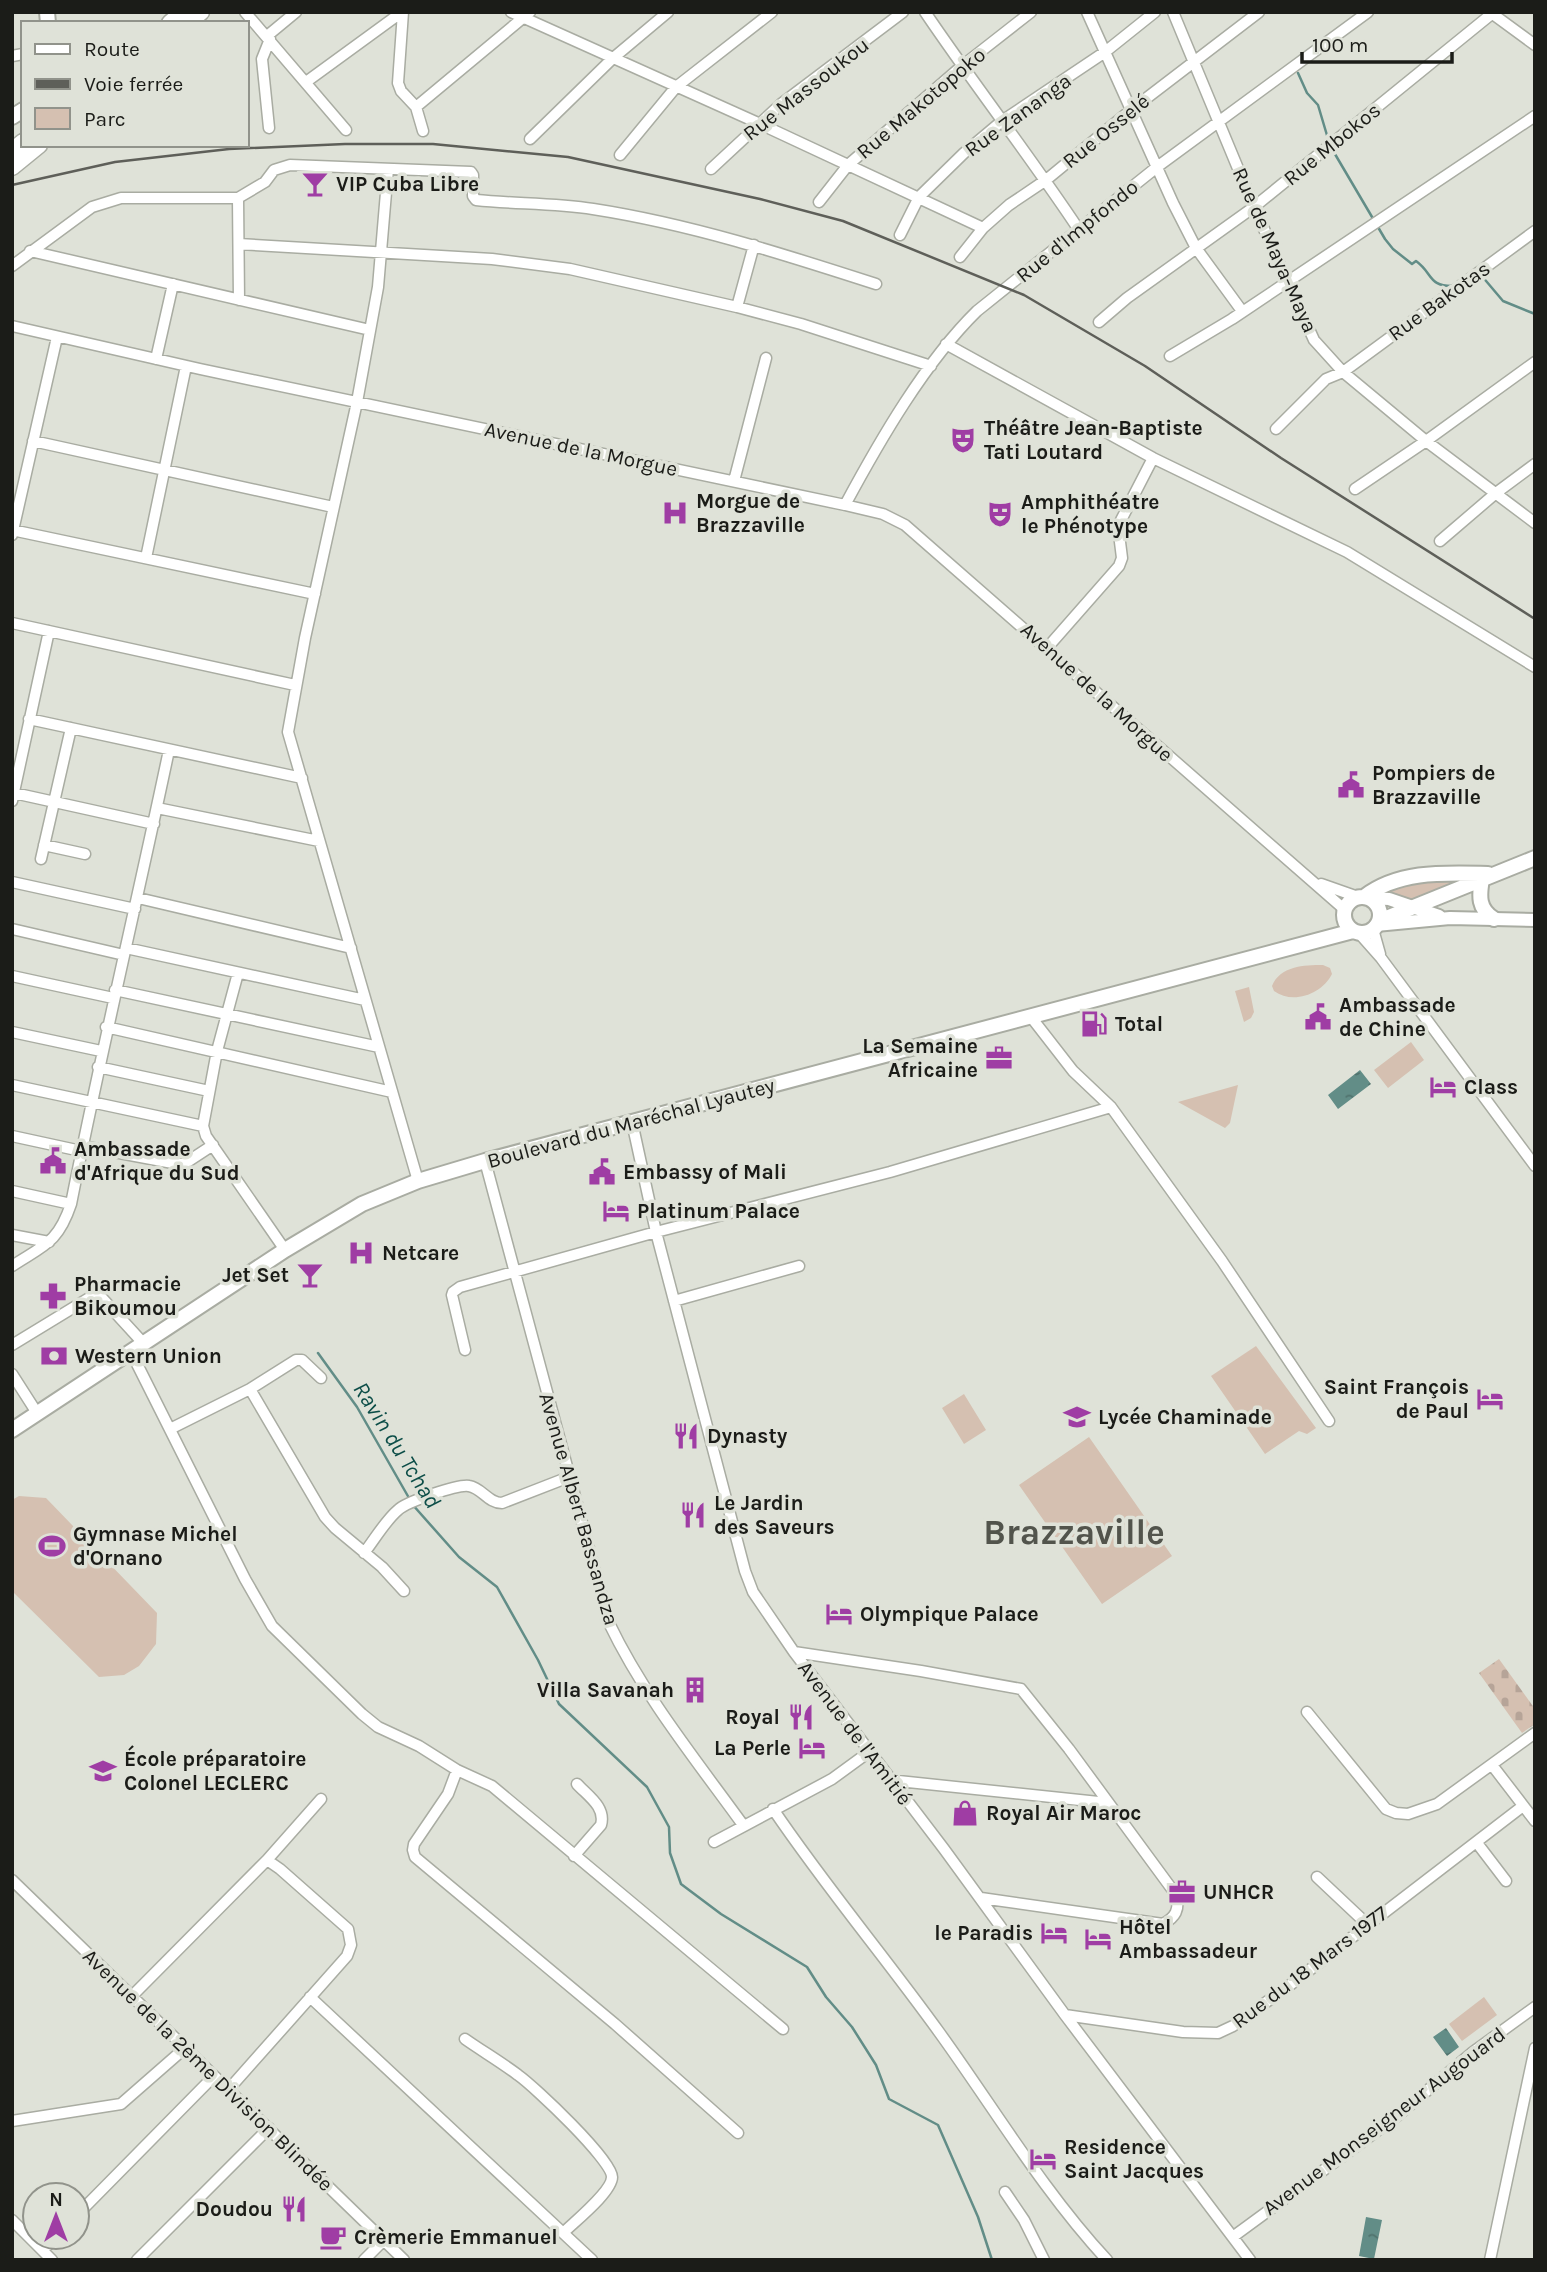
<svg xmlns="http://www.w3.org/2000/svg" width="1547" height="2272" font-family="Karla,sans-serif">
<style>
.green{fill:#d5c0b1}
.cemetery{fill:url(#cemetery-stones)}
.water{fill:url(#water-ripples)}
.lines{fill:none;stroke-linecap:round;stroke-linejoin:round}
.stream{stroke:#628d87;stroke-width:2.5}
.minor-casing{stroke:#a9aca2;stroke-width:13}
.tertiary-casing{stroke:#a9aca2;stroke-width:16}
.secondary-casing{stroke:#a9aca2;stroke-width:18}
.primary-casing{stroke:#a9aca2;stroke-width:19}
.minor{stroke:#fff;stroke-width:10}
.tertiary{stroke:#fff;stroke-width:12}
.secondary{stroke:#fff;stroke-width:14}
.primary{stroke:#fff;stroke-width:16}
.rail{stroke:#5e5f59;stroke-width:2.5}
.labels{text-anchor:middle;dominant-baseline:central;stroke-width:7;stroke-linejoin:round;paint-order:stroke}
.street-label{font-size:21px;fill:#1b1c18;stroke:#dfe2d8}
.poi-label{font-size:21px;font-weight:bold;fill:#1b1c18;stroke:#dfe2d8;text-anchor:start}
.water-label{font-size:23px;font-style:italic;fill:#0d4e48;stroke:#dfe2d8}
.town-label{font-size:35px;font-weight:bold;fill:#52544c;stroke:#dfe2d8}
</style>
<defs>
<pattern id="cemetery-stones" width="16" height="16" patternUnits="userSpaceOnUse" patternTransform="scale(1.75)"><rect width="16" height="16" fill="#d5c0b1"/><path d="M2 7V4a2 2 0 0 1 4 0v3zM10 15v-3a2 2 0 0 1 4 0v3z" fill="#b6a498"/></pattern>
<pattern id="water-ripples" width="26" height="14" patternUnits="userSpaceOnUse" patternTransform="scale(1.75)"><rect width="26" height="14" fill="#628d87"/><path d="M2 4q2-2 4 0t4 0M15 11q2-2 4 0t4 0" fill="none" stroke="#50726d"/></pattern>
</defs>
<rect width="100%" height="100%" fill="#dfe2d8"/>
<path class="green" d="M 1469,876 L 1410,903 L 1393,893 L 1382,891 L 1396,882 Z
M 1323,965 L 1330,968 L 1332,974 C 1322,994 1293,1005 1274,991 L 1272,986 C 1280,966 1304,965 1323,965 Z
M 1249,987 L 1254,1012 L 1251,1018 L 1244,1022 L 1235,991 Z
M 1411,1042 L 1424,1060 L 1388,1088 L 1374,1070 Z
M 1238,1085 L 1230,1123 L 1225,1128 L 1178,1102 Z
M 1256,1346 L 1316,1428 L 1307,1434 L 1299,1431 L 1265,1454 L 1211,1376 Z
M 964,1394 L 986,1430 L 964,1444 L 942,1408 Z
M 1089,1437 L 1172,1556 L 1102,1604 L 1019,1485 Z
M 19,1496 L 46,1498 L 157,1613 L 156,1644 L 139,1666 L 124,1675 L 99,1677 L 12,1591 L 12,1500 Z
M 1484,1997 L 1497,2015 L 1462,2041 L 1449,2024 Z"/>
<path class="cemetery" d="M 1499,1659 L 1535,1709 L 1535,1724 L 1522,1733 L 1479,1673 Z"/>
<path class="water" d="M 1360,1070 L 1371,1084 L 1338,1109 L 1328,1095 Z
M 1446,2028 L 1459,2047 L 1447,2056 L 1433,2037 Z
M 1366,2217 L 1382,2220 L 1374,2259 L 1359,2256 Z"/>
<g class="lines">
<path class="stream" d="M 1298,73 L 1307,93 L 1318,105 L 1329,142
M 1332,149 L 1385,239 L 1393,249 L 1412,264 L 1416,261 C 1433,273 1428,287 1454,286
M 1481,275 L 1503,301 L 1535,314
M 318,1353 L 357,1407 L 409,1498
M 412,1504 L 459,1557 L 497,1587 L 538,1660 L 559,1704 L 647,1787 L 669,1827 L 670,1853 L 681,1884 L 721,1914 L 807,1967 L 826,1997 L 852,2027 L 876,2065 L 889,2099 L 938,2125 L 978,2217 L 992,2260"/>
<g class="minor-casing">
<path id="minor" d="M 245,12 L 346,130
M 403,12 L 398,83 L 401,91 L 416,107
M 511,12 L 758,123 L 983,228
M 925,12 C 975,86 1030,156 1079,230
M 1087,12 L 1173,203 L 1196,248 L 1242,311
M 1173,12 L 1254,207 L 1314,340 L 1343,372 L 1426,441 L 1535,523
M 1490,12 L 1535,45
M 267,36 L 296,12
M 12,56 L 23,54
M 306,82 L 402,12
M 269,128 L 262,59 L 270,39
M 423,131 L 416,107 L 530,12
M 530,139 L 612,59 L 668,12
M 620,155 L 676,87 L 772,12
M 388,169 L 378,287 L 357,402 L 305,638 L 288,732 L 418,1181
M 711,169 L 781,104 L 903,12
M 238,198 L 239,300
M 819,202 L 848,165 L 962,66 L 1031,12
M 900,235 L 919,197 L 964,153 L 1002,121 L 1105,52 L 1155,12
M 239,244 L 492,259 L 570,269 L 737,307 L 801,324 L 931,366
M 30,251 L 370,330
M 960,257 L 983,228 L 1009,205 L 1046,180 L 1131,110 L 1259,12
M 12,266 L 92,207 L 121,198 L 238,198 L 265,182 L 274,170 L 290,165 L 471,172 L 473,175 L 473,196 L 476,200 C 515,204 554,203 593,209 C 690,224 783,254 876,284
M 737,307 L 754,245
M 1099,322 L 1127,298 L 1254,207 L 1494,12
M 12,326 L 200,369 L 845,505 L 883,514 L 905,525 L 1344,909
M 946,344 L 1153,458 L 1347,552 L 1535,667
M 1170,356 L 1232,319 L 1535,116
M 156,359 L 173,284
M 1276,429 L 1326,379 L 1343,372 L 1535,231
M 33,441 L 333,507
M 734,481 L 766,358
M 1355,489 L 1426,441 L 1535,362
M 845,505 C 880,440 925,362 977,311 L 1157,167 L 1368,12
M 12,530 L 315,594
M 12,535 L 57,337
M 1440,541 L 1496,493 L 1535,464
M 146,558 L 186,366
M 12,623 L 295,685
M 1047,648 L 1119,566 L 1122,558 L 1118,526 L 1153,458
M 29,719 L 302,778
M 14,793 L 154,824
M 12,801 L 49,631
M 157,808 L 319,841
M 44,845 L 85,854
M 41,859 L 71,728
M 12,882 L 135,909
M 1321,884 L 1358,897
M 138,898 L 351,948
M 12,929 L 124,955
M 1373,929 L 1380,954
M 1358,932 L 1381,958 L 1535,1166
M 126,948 L 365,1000
M 238,973 L 217,1051 L 203,1126 L 206,1136 L 285,1250
M 12,976 L 113,998
M 115,990 L 379,1047
M 1031,1017 L 1073,1071 L 1111,1107 L 1222,1261 L 1329,1421
M 106,1027 L 392,1092
M 12,1032 L 101,1051
M 98,1067 L 209,1091
M 12,1085 L 203,1126
M 632,1122 L 656,1232 L 745,1571 L 753,1592 L 794,1652 L 944,1849 L 1065,2015 L 1250,2260
M 12,1136 L 81,1151
M 82,1146 L 178,1164 L 184,1164 L 213,1145
M 485,1161 L 609,1623 C 644,1696 696,1760 743,1825
M 12,1191 L 71,1204
M 12,1235 L 49,1242
M 12,1266 C 44,1245 58,1243 71,1204 C 101,1052 137,902 169,750
M 674,1301 L 799,1266
M 12,1345 L 94,1295 L 101,1297 L 144,1344
M 465,1350 L 452,1295 L 453,1292 L 460,1287 L 656,1232 L 890,1172 L 1111,1107
M 131,1352 L 245,1579 L 272,1626 L 362,1714 L 378,1727 L 419,1746 L 457,1770 L 492,1786 L 783,2029
M 12,1374 L 37,1413
M 250,1389 L 325,1517 L 335,1528 L 382,1567 L 404,1591
M 170,1429 L 250,1389 L 296,1360 L 302,1360 L 321,1378
M 364,1553 C 375,1539 385,1521 398,1510 C 406,1502 458,1484 469,1486 C 482,1488 488,1503 502,1503 L 569,1477
M 794,1652 L 921,1671 L 1021,1689 L 1069,1749 L 1177,1896 C 1179,1910 1176,1917 1163,1924 L 981,1898
M 1307,1712 L 1386,1809 L 1396,1813 L 1408,1814 L 1437,1804 L 1535,1733
M 1492,1765 L 1535,1821
M 457,1770 L 448,1794 L 414,1844 L 413,1850 L 415,1857 L 615,2024 L 738,2133
M 889,1780 L 1108,1803
M 773,1809 C 825,1886 885,1957 939,2032 C 994,2108 1043,2191 1107,2260
M 714,1842 L 832,1779 L 869,1752
M 1477,1843 L 1506,1881
M 574,1856 L 601,1825 C 606,1807 588,1796 577,1784
M 267,1860 L 321,1799
M 1317,1877 L 1368,1925
M 12,1880 L 404,2260
M 132,1996 L 267,1860 L 280,1869 L 348,1929 L 351,1945 L 347,1956 L 229,2089
M 310,1997 L 592,2260
M 1065,2015 L 1183,2032 L 1218,2033 L 1233,2026 L 1290,1985 L 1523,1806
M 465,2039 C 482,2051 501,2062 518,2075 C 535,2087 612,2160 612,2177 C 612,2192 574,2222 563,2233
M 12,2121 L 121,2104 L 185,2048
M 1005,2192 L 1024,2220 L 1044,2260
M 77,2215 L 214,2076
M 12,2220 L 52,2260
M 1234,2236 L 1396,2117 L 1473,2052 L 1535,2007
M 43,2250 L 56,2237
M 137,2260 L 269,2128
M 364,2260 L 384,2240
M 1490,2260 L 1535,2048"/>
</g>
<g class="tertiary-casing">
<path id="tertiary" d="M 1369,898 L 1389,899 L 1439,916
M 1376,925 L 1450,918 L 1535,920"/>
</g>
<g class="secondary-casing">
<path id="secondary" d="M 47,12 L 48,23
M 12,117 L 23,110
M 1482,879 C 1479,896 1478,909 1494,919
M 1364,897 C 1399,870 1445,873 1488,874
M1344 915a18 18 0 1 1 36 0a18 18 0 1 1-36 0Z
M 1379,921 L 1535,858
M 12,1430 L 285,1250 L 362,1204 L 418,1181 L 485,1161 L 1353,931"/>
</g>
<g class="primary-casing">
<path id="primary" d="M 170,23 L 183,12
M 188,23 L 201,12
M 12,151 L 23,142
M 12,167 L 39,145"/>
</g>
<use href="#minor" class="minor"/>
<use href="#tertiary" class="tertiary"/>
<use href="#secondary" class="secondary"/>
<use href="#primary" class="primary"/>
<path class="rail" d="M 12,185 L 115,162 L 229,149 L 345,144 L 433,144 L 568,157 L 760,199 L 843,221 L 1024,295 L 1145,366 L 1281,458 L 1535,619"/>
</g>
<defs>
<g id="bar-bare" transform="scale(2.1)"><path d="M-6-5H6L.8 .8V4.5H3.5V6h-7V4.5H-.8V.8Z" fill="#9f3da4" stroke="#dfe2d8" stroke-width="2.5" paint-order="stroke"/></g>
<g id="theatre-bare" transform="scale(2.1)"><path d="M-5-5.5Q0-4 5-5.5V0Q5 5 0 6Q-5 5-5 0ZM-3.3-2.5H-1v1.5H-3.3ZM1-2.5H3.3v1.5H1ZM-2.8 1Q0 5.5 2.8 1Z" fill="#9f3da4" stroke="#dfe2d8" stroke-width="2.5" paint-order="stroke"/></g>
<g id="hospital-bare" transform="scale(2.1)"><path d="M-5-5h3v3.5h4V-5h3V5h-3V1.5h-4V5h-3Z" fill="#9f3da4" stroke="#dfe2d8" stroke-width="2.5" paint-order="stroke"/></g>
<g id="civic-bare" transform="scale(2.1)"><path d="M-.6-6.5H3V-4.5H.6V-3L4-1V1h2V6H-6V1h2V-1L-.6-3ZM-1.2 2.5V6h2.4V2.5Z" fill="#9f3da4" stroke="#dfe2d8" stroke-width="2.5" paint-order="stroke"/></g>
<g id="fuel-bare" transform="scale(2.1)"><path d="M-5.5-6h7V0h2V4h1.3V-2.5L3-4.5l.8-.8L6-3V5H2.5V1h-1V6h-7ZM-4.2-4.7v3.2H.2V-4.7Z" fill="#9f3da4" stroke="#dfe2d8" stroke-width="2.5" paint-order="stroke"/></g>
<g id="office-bare" transform="scale(2.1)"><path d="M-6-3h4V-5.5h4V-3h4V5H-6ZM-1-4.5V-3h2v-1.5ZM-6 0V1H6V0Z" fill="#9f3da4" stroke="#dfe2d8" stroke-width="2.5" paint-order="stroke"/></g>
<g id="hotel-bare" transform="scale(2.1)"><path d="M-6-4.5h1.5V1H6V5H4.5V3h-9V5H-6ZM-4 0a1.8 1.8 0 1 1 3.6 0ZM.5 0V-2.5h3Q6-2.5 6 0Z" fill="#9f3da4" stroke="#dfe2d8" stroke-width="2.5" paint-order="stroke"/></g>
<g id="pharmacy-bare" transform="scale(2.1)"><path d="M-2-6h4v4h4v4h-4v4h-4v-4h-4v-4h4Z" fill="#9f3da4" stroke="#dfe2d8" stroke-width="2.5" paint-order="stroke"/></g>
<g id="bank-bare" transform="scale(2.1)"><path d="M-6-4H6V4H-6ZM0-2.3a2.3 2.3 0 1 0 0 4.6a2.3 2.3 0 1 0 0-4.6Z" fill="#9f3da4" stroke="#dfe2d8" stroke-width="2.5" paint-order="stroke"/></g>
<g id="school-bare" transform="scale(2.1)"><path d="M0-5L7-2L0 1L-7-2ZM-4 1L0 2.5L4 1V4Q0 6-4 4Z" fill="#9f3da4" stroke="#dfe2d8" stroke-width="2.5" paint-order="stroke"/></g>
<g id="restaurant-bare" transform="scale(2.1)"><path d="M-5-6h1v4h1v-4h1v4h1v-4h1v5L-1.5 .5V6h-2V.5L-5-1ZM5-6V6H3V1.5H1.5Q1.5-4 5-6Z" fill="#9f3da4" stroke="#dfe2d8" stroke-width="2.5" paint-order="stroke"/></g>
<g id="stadium-bare" transform="scale(2.1)"><path d="M0-5a6.5 5 0 1 0 0 10a6.5 5 0 1 0 0-10ZM-3.5-1.8h7v3.6h-7Z" fill="#9f3da4" stroke="#dfe2d8" stroke-width="2.5" paint-order="stroke"/></g>
<g id="building-bare" transform="scale(2.1)"><path d="M-4-6H4V6H1V3H-1V6H-4ZM-2.5-4.3h1.7v1.8h-1.7ZM.8-4.3h1.7v1.8H.8ZM-2.5-1h1.7V.8h-1.7ZM.8-1h1.7V.8H.8Z" fill="#9f3da4" stroke="#dfe2d8" stroke-width="2.5" paint-order="stroke"/></g>
<g id="shop-bare" transform="scale(2.1)"><path d="M-5-2.5h2.3a2.7 3.5 0 0 1 5.4 0H5L5.5 6h-11ZM-1.5-2.5h3a1.5 2.3 0 0 0-3 0Z" fill="#9f3da4" stroke="#dfe2d8" stroke-width="2.5" paint-order="stroke"/></g>
<g id="cafe-bare" transform="scale(2.1)"><path d="M-5.5-4.5H6V0H3Q3 3.5 0 3.5H-2.5Q-5.5 3.5-5.5 0ZM3-3.2v2h1.7v-2ZM-6 4.5H4V6H-6Z" fill="#9f3da4" stroke="#dfe2d8" stroke-width="2.5" paint-order="stroke"/></g>
</defs>
<g fill-rule="evenodd">
<use href="#bar-bare" x="315" y="184"/>
<use href="#theatre-bare" x="963" y="440"/>
<use href="#hospital-bare" x="675" y="513"/>
<use href="#theatre-bare" x="1000" y="514"/>
<use href="#civic-bare" x="1351" y="785"/>
<use href="#civic-bare" x="1318" y="1017"/>
<use href="#fuel-bare" x="1094" y="1024"/>
<use href="#office-bare" x="999" y="1058"/>
<use href="#hotel-bare" x="1443" y="1087"/>
<use href="#civic-bare" x="53" y="1161"/>
<use href="#civic-bare" x="602" y="1172"/>
<use href="#hotel-bare" x="616" y="1211"/>
<use href="#hospital-bare" x="361" y="1253"/>
<use href="#bar-bare" x="310" y="1275"/>
<use href="#pharmacy-bare" x="53" y="1296"/>
<use href="#bank-bare" x="54" y="1356"/>
<use href="#hotel-bare" x="1490" y="1399"/>
<use href="#school-bare" x="1077" y="1417"/>
<use href="#restaurant-bare" x="686" y="1436"/>
<use href="#restaurant-bare" x="693" y="1515"/>
<use href="#stadium-bare" x="52" y="1546"/>
<use href="#hotel-bare" x="839" y="1614"/>
<use href="#building-bare" x="695" y="1690"/>
<use href="#restaurant-bare" x="801" y="1717"/>
<use href="#hotel-bare" x="812" y="1748"/>
<use href="#school-bare" x="103" y="1771"/>
<use href="#shop-bare" x="965" y="1813"/>
<use href="#office-bare" x="1182" y="1892"/>
<use href="#hotel-bare" x="1054" y="1933"/>
<use href="#hotel-bare" x="1098" y="1939"/>
<use href="#hotel-bare" x="1043" y="2159"/>
<use href="#restaurant-bare" x="294" y="2209"/>
<use href="#cafe-bare" x="333" y="2237"/>
</g>
<g class="labels">
<g class="street-label">
<text transform="translate(806 89) rotate(-38)">Rue Massoukou</text>
<text transform="translate(921 103) rotate(-40)">Rue Makotopoko</text>
<text transform="translate(1018 115) rotate(-36)">Rue Zananga</text>
<text transform="translate(1106 131) rotate(-39)">Rue Osselé</text>
<text transform="translate(1332 144) rotate(-39)">Rue Mbokos</text>
<text transform="translate(1077 231) rotate(-39)">Rue d'Impfondo</text>
<text transform="translate(1275 250) rotate(66)">Rue de Maya-Maya</text>
<text transform="translate(1439 301) rotate(-36)">Rue Bakotas</text>
<text transform="translate(581 449) rotate(12)">Avenue de la Morgue</text>
<text transform="translate(1097 692) rotate(42)">Avenue de la Morgue</text>
<text transform="translate(631 1123) rotate(-15)">Boulevard du Maréchal Lyautey</text>
<text transform="translate(579 1509) rotate(74)">Avenue Albert Bassandza</text>
<text transform="translate(855 1733) rotate(53)">Avenue de l'Amitié</text>
<text transform="translate(1310 1967) rotate(-37)">Rue du 18 Mars 1977</text>
<text transform="translate(208 2070) rotate(44)">Avenue de la 2ème Division Blindée</text>
<text transform="translate(1384 2121) rotate(-37)">Avenue Monseigneur Augouard</text>
</g>
<g class="poi-label">
<text x="336" y="184">VIP Cuba Libre</text>
<text x="984" y="428">Théâtre Jean-Baptiste<tspan x="984" dy="24">Tati Loutard</tspan></text>
<text x="696" y="501">Morgue de<tspan x="696" dy="24">Brazzaville</tspan></text>
<text x="1021" y="502">Amphithéatre<tspan x="1021" dy="24">le Phénotype</tspan></text>
<text x="1372" y="773">Pompiers de<tspan x="1372" dy="24">Brazzaville</tspan></text>
<text x="1339" y="1005">Ambassade<tspan x="1339" dy="24">de Chine</tspan></text>
<text x="1115" y="1024">Total</text>
<text x="978" y="1046" text-anchor="end">La Semaine<tspan x="978" dy="24">Africaine</tspan></text>
<text x="1464" y="1087">Class</text>
<text x="74" y="1149">Ambassade<tspan x="74" dy="24">d'Afrique du Sud</tspan></text>
<text x="623" y="1172">Embassy of Mali</text>
<text x="637" y="1211">Platinum Palace</text>
<text x="382" y="1253">Netcare</text>
<text x="289" y="1275" text-anchor="end">Jet Set</text>
<text x="74" y="1284">Pharmacie<tspan x="74" dy="24">Bikoumou</tspan></text>
<text x="75" y="1356">Western Union</text>
<text x="1469" y="1387" text-anchor="end">Saint François<tspan x="1469" dy="24">de Paul</tspan></text>
<text x="1098" y="1417">Lycée Chaminade</text>
<text x="707" y="1436">Dynasty</text>
<text x="714" y="1503">Le Jardin<tspan x="714" dy="24">des Saveurs</tspan></text>
<text x="73" y="1534">Gymnase Michel<tspan x="73" dy="24">d'Ornano</tspan></text>
<text x="860" y="1614">Olympique Palace</text>
<text x="674" y="1690" text-anchor="end">Villa Savanah</text>
<text x="780" y="1717" text-anchor="end">Royal</text>
<text x="791" y="1748" text-anchor="end">La Perle</text>
<text x="124" y="1759">École préparatoire<tspan x="124" dy="24">Colonel LECLERC</tspan></text>
<text x="986" y="1813">Royal Air Maroc</text>
<text x="1203" y="1892">UNHCR</text>
<text x="1119" y="1927">Hôtel<tspan x="1119" dy="24">Ambassadeur</tspan></text>
<text x="1033" y="1933" text-anchor="end">le Paradis</text>
<text x="1064" y="2147">Residence<tspan x="1064" dy="24">Saint Jacques</tspan></text>
<text x="273" y="2209" text-anchor="end">Doudou</text>
<text x="354" y="2237">Crèmerie Emmanuel</text>
</g>
<g class="water-label">
<text transform="translate(397 1445) rotate(58)">Ravin du Tchad</text>
</g>
<g class="town-label">
<text x="1074" y="1532">Brazzaville</text>
</g>
</g>
<rect width="1547" height="2272" fill="none" stroke="#1b1c18" stroke-width="28"/>
<rect x="21" y="21" width="228" height="126" fill="#dfe2d8" stroke="#91938b" stroke-width="2"/>
<rect x="35" y="44" width="35" height="10" fill="#ffffff" stroke="#91938b" stroke-width="2"/>
<text x="84" y="56" font-size="21" fill="#1b1c18">Route</text>
<rect x="35" y="79" width="35" height="10" fill="#5e5f59" stroke="#91938b" stroke-width="2"/>
<text x="84" y="91" font-size="21" fill="#1b1c18">Voie ferrée</text>
<rect x="35" y="108" width="35" height="21" fill="#d5c0b1" stroke="#91938b" stroke-width="2"/>
<text x="84" y="126" font-size="21" fill="#1b1c18">Parc</text>
<g transform="translate(56 2216)"><circle r="33" fill="#dfe2d8" stroke="#91938b" stroke-width="2"/>
<path d="M0-5L12 26L0 18L-12 26Z" fill="#9f3da4"/>
<text y="-10" font-size="19" font-weight="bold" text-anchor="middle" fill="#1b1c18">N</text>
</g>
<path d="M1302 52v10h150v-10" fill="none" stroke="#1b1c18" stroke-width="3.5"/>
<text x="1312" y="52" font-size="21" fill="#1b1c18" stroke="#dfe2d8" stroke-width="5" paint-order="stroke">100 m</text>
</svg>
